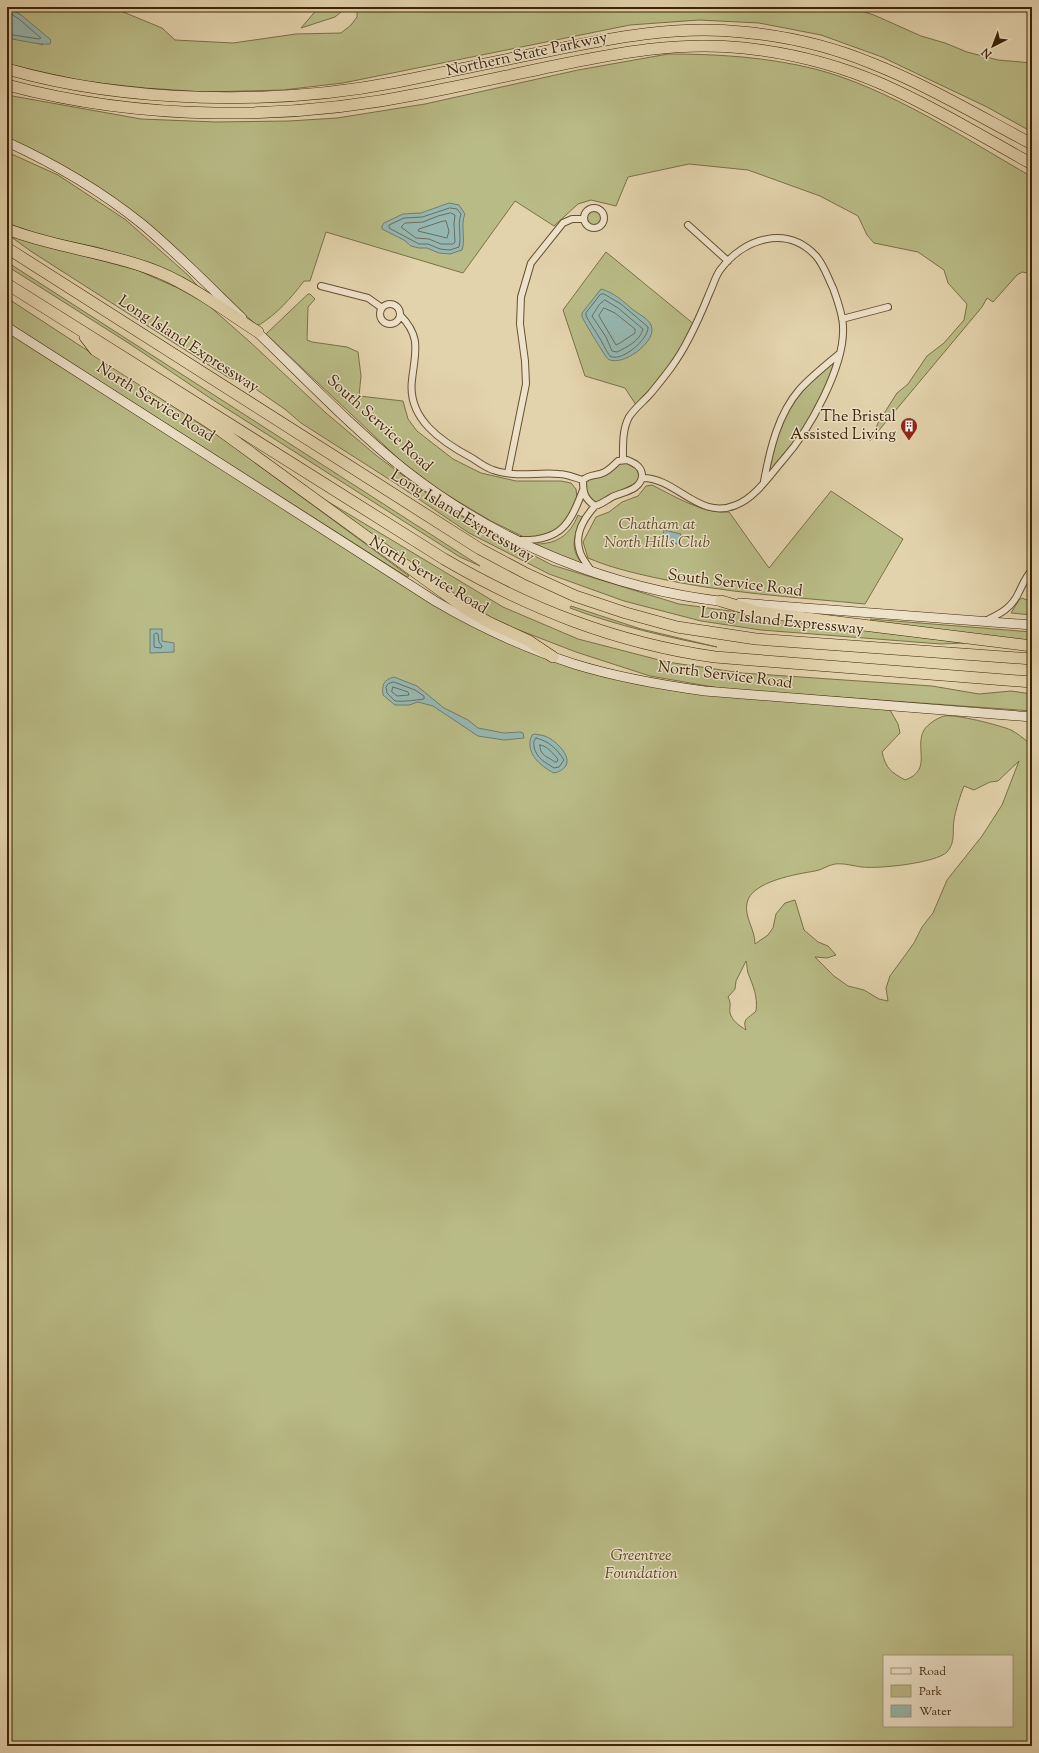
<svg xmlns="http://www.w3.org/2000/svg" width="1039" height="1753" font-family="'Sorts Mill Goudy',serif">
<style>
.green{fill:#b9bb86;stroke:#7b7046;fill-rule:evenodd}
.water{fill:#96b7b1;stroke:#727c6c}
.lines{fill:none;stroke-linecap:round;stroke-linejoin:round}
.shore{stroke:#6a6e5b;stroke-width:1}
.street-casing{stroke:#66502f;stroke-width:8}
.secondary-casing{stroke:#3d2405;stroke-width:10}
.highway-casing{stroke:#3d2405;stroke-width:12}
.street{stroke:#ede2ca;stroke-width:6}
.secondary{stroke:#ede2ca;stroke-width:9}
.highway{stroke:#e3d3ad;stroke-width:11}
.labels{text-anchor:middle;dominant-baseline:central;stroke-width:3;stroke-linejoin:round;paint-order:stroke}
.street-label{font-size:16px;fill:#3d2405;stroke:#ede2ca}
.poi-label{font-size:16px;fill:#3d2405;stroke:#ede2ca;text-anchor:end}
.park-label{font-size:16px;font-style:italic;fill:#5c4a25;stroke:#ede2ca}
</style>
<rect width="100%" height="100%" fill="#e3d3ad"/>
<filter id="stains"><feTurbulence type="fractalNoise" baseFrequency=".005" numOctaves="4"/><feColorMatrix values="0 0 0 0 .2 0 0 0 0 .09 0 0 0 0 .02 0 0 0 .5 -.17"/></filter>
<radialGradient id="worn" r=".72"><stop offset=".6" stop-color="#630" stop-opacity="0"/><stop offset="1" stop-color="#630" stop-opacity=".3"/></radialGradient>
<path class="green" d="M 7,7 L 111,7 L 162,28 L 175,40 L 233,43 L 296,34 L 341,33 L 351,25 L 357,17 L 357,10 L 352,7 L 397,7 L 396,9 L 418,11 L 424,7 L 849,7 L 874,15 L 921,36 L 945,43 L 967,52 L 998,60 L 1032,63 L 1032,132 L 987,107 L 882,57 L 821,35 L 759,23 L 699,20 L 630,25 L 343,83 L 283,90 L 204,92 L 145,88 L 82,81 L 7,64 L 7,38 L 29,41 L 43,45 L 21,15 Z
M 319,7 L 347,7 L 335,17 L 301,28 Z
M 668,54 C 718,54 767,57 815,69 C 889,88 966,139 1032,177 L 1032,274 L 1022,272 L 1017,275 L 993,302 L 987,298 L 982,307 L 870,441 L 878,423 L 897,393 L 908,384 L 927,356 L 944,343 L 964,320 L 967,304 L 948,283 L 944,270 L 918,252 L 874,243 L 867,235 L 858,216 L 820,196 L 748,170 L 689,164 L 628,177 L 616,206 L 591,200 L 578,204 L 554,226 L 515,201 L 463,273 L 326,232 L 310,281 L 304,281 C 291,298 277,314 259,325 L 255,324 L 165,239 L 112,196 L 51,159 L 7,138 L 7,95 L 141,119 L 216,122 L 289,121 L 337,118 L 425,104 L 578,70 Z
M 7,152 L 58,175 L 126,220 L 189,276 L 201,290 L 154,264 L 96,247 L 43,236 L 7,223 Z
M584 218a10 10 0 1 1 20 0a10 10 0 1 1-20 0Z
M 7,234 L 28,241 L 137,270 L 178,288 L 208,305 L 250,342 L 326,413 L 377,456 L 445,507 L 502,539 L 552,565 L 679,604 L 964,643 L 941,644 L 761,630 L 701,621 L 624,601 L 549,574 L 469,533 L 395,483 L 301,423 L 286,410 L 247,383 L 229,378 L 32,252 Z
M 606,252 L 695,325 L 688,340 L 638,408 L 625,388 L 585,376 L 563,310 Z
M 7,262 L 480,566 L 460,557 L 210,398 L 130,344 L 7,266 Z
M 308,294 L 310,294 L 315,299 L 308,307 L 307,340 L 312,342 L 347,347 L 358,352 L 361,376 L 359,396 L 403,401 L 408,419 L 417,431 L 453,459 L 481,473 L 516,481 L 561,481 L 571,483 L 576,489 L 577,498 L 572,512 L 558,529 L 538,538 L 526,538 L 491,521 L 439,490 L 402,462 L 266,334 Z
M 7,298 L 223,439 L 409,576 L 407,577 L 7,322 Z
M 7,327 L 401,580 L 523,645 L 656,683 L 890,710 L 898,724 L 900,733 L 882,752 C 886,769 891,772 905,780 C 933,770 914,748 924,730 C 928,724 937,718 944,716 C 956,714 999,725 1011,730 C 1017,733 1023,738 1028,742 L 1032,729 L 1032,1746 L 7,1746 ZM 1019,761 L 1002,805 L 982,836 L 947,880 L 933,913 L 922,927 L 914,943 L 890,976 L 886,988 L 888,1001 L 879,999 L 864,990 L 848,986 L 834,976 L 815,957 L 827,958 L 836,955 L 828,946 L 818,942 L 804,930 L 795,900 L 785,903 L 776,914 L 773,928 L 768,935 L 755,944 C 755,929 744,917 747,903 C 751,881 798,874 815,871 C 822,870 828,865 835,864 C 845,863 853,866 862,867 C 879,869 936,863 947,852 C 956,842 952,831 954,820 C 955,812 961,793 964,786 L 974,790 L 990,782 L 998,781 ZM 746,961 C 747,964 747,969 748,973 C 753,986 758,996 756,1011 C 748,1019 742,1018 746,1030 C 740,1026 732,1021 730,1013 C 729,1007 732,1004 728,997 L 735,989 L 736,981 ZM 884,1656 L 1012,1656 L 1012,1726 L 884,1726 Z
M 839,354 L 814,416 L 764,482 L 771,444 L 796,394 Z
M 627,460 L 641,470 L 639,485 L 595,506 L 586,499 L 583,480 L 600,474 L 618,461 Z
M 652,485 C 676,497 701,513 729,512 L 769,568 L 831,491 L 903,539 L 865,604 C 794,597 722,593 652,577 C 630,572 609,567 588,558 L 583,542 L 596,517 L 609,512 L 622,502 L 638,496 L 646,486 Z
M 307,489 L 503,607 L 578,639 L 667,662 L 742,673 L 932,686 L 979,694 L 1011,691 L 1032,694 L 1032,711 L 725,689 L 650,676 L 576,652 L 493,620 L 422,573 Z
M 578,515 L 582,517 C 574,538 568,548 585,567 L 532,544 C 555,545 570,536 578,515 Z
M 1022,598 L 1027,600 L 1032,615 L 1011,613 L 1019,600 Z
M 571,606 L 641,629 L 717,647 C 667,637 618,626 570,608 Z
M 870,619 L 1032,632 L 1032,642 L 875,622 Z"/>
<path class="water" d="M 7,7 L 21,15 L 51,40 L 50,44 C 39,45 19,40 7,38 Z
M 449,203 L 459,205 L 465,214 C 460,225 466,238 462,250 L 450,254 L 439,253 L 427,248 L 419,248 L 411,246 L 404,240 L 382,229 L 382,226 L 384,223 L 403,214 L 421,213 Z
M 601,289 C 613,292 623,301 632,309 C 638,314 648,318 651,325 C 659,341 621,368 608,359 C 606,358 585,323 582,317 L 582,313 Z
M 664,530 L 681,534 L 678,544 L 662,541 Z
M 150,629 L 162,629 L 162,641 L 174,643 L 174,652 L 150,653 Z
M 394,677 L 417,686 L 444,708 L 468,720 L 478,728 L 504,733 L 520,732 L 523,733 L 524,738 L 504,740 L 478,736 L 433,706 L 418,702 L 409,705 L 395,705 L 383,695 C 382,685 383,680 394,677 Z
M 535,734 C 539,735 543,735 547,737 C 556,741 573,757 565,767 C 562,770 559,772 554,773 C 540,766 524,752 532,735 Z"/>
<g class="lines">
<path class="shore" d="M 7,11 L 19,19 L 41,38 L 39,39 L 7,34
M 450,208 L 457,209 L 461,214 C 457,225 462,236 459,247 L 450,250 L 440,249 L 428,244 L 419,244 L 389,228 L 389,225 L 404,218 L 422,217 Z
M 451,213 L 455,215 L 454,224 L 455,242 L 453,244 L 441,244 L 429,239 L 416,238 L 401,227 L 405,223 L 423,222 L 438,216 Z
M 446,221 L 449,231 L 447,238 L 418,231 L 419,229 L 440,222 Z
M 601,294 L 604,294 L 621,304 L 648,327 C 649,339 621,363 610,356 C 608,354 607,351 605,348 C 600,337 592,327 586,316 L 586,313 Z
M 605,300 L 618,308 L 643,329 C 640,341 627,347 617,352 L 612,351 L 606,337 L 592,316 L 599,305 Z
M 604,308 L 615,313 L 635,329 L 635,333 L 620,343 L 616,345 L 599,316 Z
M 156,633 L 158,634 L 159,642 L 162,646 L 161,648 L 154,647 L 154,635 Z
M 394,682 L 415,690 L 424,696 L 424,699 C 416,700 404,702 395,701 L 387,693 L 386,687 L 388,684 Z
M 393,687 L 408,692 L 409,695 L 397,696 L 392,692 Z
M 536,738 C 549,741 557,749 564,760 L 559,767 L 554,768 C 545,762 537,759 534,747 C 534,743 533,741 536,738 Z
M 540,745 C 548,746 553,754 558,759 L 557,762 L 555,762 C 548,757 539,755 540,745 Z"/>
<g class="street-casing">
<path id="street" d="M584 218a10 10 0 1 1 20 0a10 10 0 1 1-20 0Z
M 688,225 L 728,261
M 1031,278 L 1032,279
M 321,286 L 368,298 L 382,308
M380 314a10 10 0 1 1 20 0a10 10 0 1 1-20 0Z
M 400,315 C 422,337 415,352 412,380 C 407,419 442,442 472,458 C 478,462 486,468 493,470 C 514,478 537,472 559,474 C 567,474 575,478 583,480
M 842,319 L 888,307
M 623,460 C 623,447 622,430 629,417 C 634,409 644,401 651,393 C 665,376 678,360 688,340 C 696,325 703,309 709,294 C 713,286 715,277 720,270 C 743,239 786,224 816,256 C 824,265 828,278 833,288 C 837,299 843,315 843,327 C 845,366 809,431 783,460 C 770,475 755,498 736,505 C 699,521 676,477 642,478
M 627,460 C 634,463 641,466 642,474 C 643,490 622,492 612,497 C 605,501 602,504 595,506 C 584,498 583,493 583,480 C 589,475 592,476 600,474 C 608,472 613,466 618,461 Z
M 508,473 L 526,384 L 525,361 L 520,324 L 521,297 L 531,263 L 563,223 L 572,219 L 584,219
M 764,481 C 770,449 778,414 800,389 C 812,376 826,365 839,354
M 521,540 C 561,541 570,524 583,490
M 591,571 C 588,565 582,559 580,552 C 574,535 584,518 595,506
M 985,621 C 1000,614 1012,608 1019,592 C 1023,584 1025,578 1032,570"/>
</g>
<g class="secondary-casing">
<path id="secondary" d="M 7,142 C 55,164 101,191 142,224 C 177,253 209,286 242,318
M 7,327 L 435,601 C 479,627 525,648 574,664 C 616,677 661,685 705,691 L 1032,717
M 253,328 C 303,376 351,427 405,470 C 498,543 610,589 727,602
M 740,603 L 1032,625"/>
</g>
<g class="highway-casing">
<path id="highway" d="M 7,69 C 126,103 275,106 397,82 C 447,72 497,61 548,51 C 612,38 676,25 742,32 C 786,36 830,46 871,63 C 927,85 979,116 1032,144
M 7,85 C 143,121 287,121 424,93 C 467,85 510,75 554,66 C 617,53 679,41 744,48 C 791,53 838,65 882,84 C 934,107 983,137 1032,164
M 7,229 C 52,247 102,251 148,268 C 188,282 222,309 258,332
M 7,248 L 480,549 L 527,574 L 575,596 L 626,613 L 677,627 L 756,639 L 1032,659
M 7,284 L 444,559 C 530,609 616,643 715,657 L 1032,682
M 85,337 L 95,350 L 210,423 L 466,609 L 488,622 L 529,641 L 553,657
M 721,601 L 758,612 L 1032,646"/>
</g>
<use href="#street" class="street"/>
<use href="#secondary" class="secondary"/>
<use href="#highway" class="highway"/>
</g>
<defs>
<g id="building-pin" transform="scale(0.9)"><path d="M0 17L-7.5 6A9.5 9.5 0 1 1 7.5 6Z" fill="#8f2418" stroke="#ede2ca"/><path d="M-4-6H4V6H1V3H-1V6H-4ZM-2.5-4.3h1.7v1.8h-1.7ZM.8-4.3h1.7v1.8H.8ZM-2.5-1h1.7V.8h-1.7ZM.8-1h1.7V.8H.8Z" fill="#fff"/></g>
</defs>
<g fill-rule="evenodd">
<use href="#building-pin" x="909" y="426"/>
</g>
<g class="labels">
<g class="street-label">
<text transform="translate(527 55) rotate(-12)">Northern State Parkway</text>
<text transform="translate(188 345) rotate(33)">Long Island Expressway</text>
<text transform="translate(155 403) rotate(32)">North Service Road</text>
<text transform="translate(379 424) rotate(42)">South Service Road</text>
<text transform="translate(462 517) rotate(31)">Long Island Expressway</text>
<text transform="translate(428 576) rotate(31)">North Service Road</text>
<text transform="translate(735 584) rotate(7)">South Service Road</text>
<text transform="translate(782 622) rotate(6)">Long Island Expressway</text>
<text transform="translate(725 676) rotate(7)">North Service Road</text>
</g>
<g class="poi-label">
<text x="896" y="417">The Bristal<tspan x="896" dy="18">Assisted Living</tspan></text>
</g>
<g class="park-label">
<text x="657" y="525">Chatham at<tspan x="657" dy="18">North Hills Club</tspan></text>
<text x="641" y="1556">Greentree<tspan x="641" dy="18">Foundation</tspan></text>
</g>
</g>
<rect width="1039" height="1753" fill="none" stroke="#e3d3ad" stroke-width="24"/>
<rect x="8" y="8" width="1023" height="1737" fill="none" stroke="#3d2405" stroke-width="2"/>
<rect x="12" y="12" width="1015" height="1729" fill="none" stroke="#3d2405"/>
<rect x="883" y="1655" width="130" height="72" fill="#ede2ca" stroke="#a7967b"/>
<rect x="891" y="1668" width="20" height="6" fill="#ede2ca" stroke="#a7967b"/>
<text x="919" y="1675" font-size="12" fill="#3d2405">Road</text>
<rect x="891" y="1685" width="20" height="12" fill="#b9bb86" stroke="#a7967b"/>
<text x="919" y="1695" font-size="12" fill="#3d2405">Park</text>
<rect x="891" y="1705" width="20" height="12" fill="#96b7b1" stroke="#a7967b"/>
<text x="919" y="1715" font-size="12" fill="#3d2405">Water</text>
<g transform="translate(993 46) rotate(222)" stroke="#ede2ca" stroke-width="3" paint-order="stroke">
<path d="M0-3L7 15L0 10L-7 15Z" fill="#3d2405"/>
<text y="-6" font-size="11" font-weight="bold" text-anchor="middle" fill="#3d2405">N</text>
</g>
<rect width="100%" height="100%" filter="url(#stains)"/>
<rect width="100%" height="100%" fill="url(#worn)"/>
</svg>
